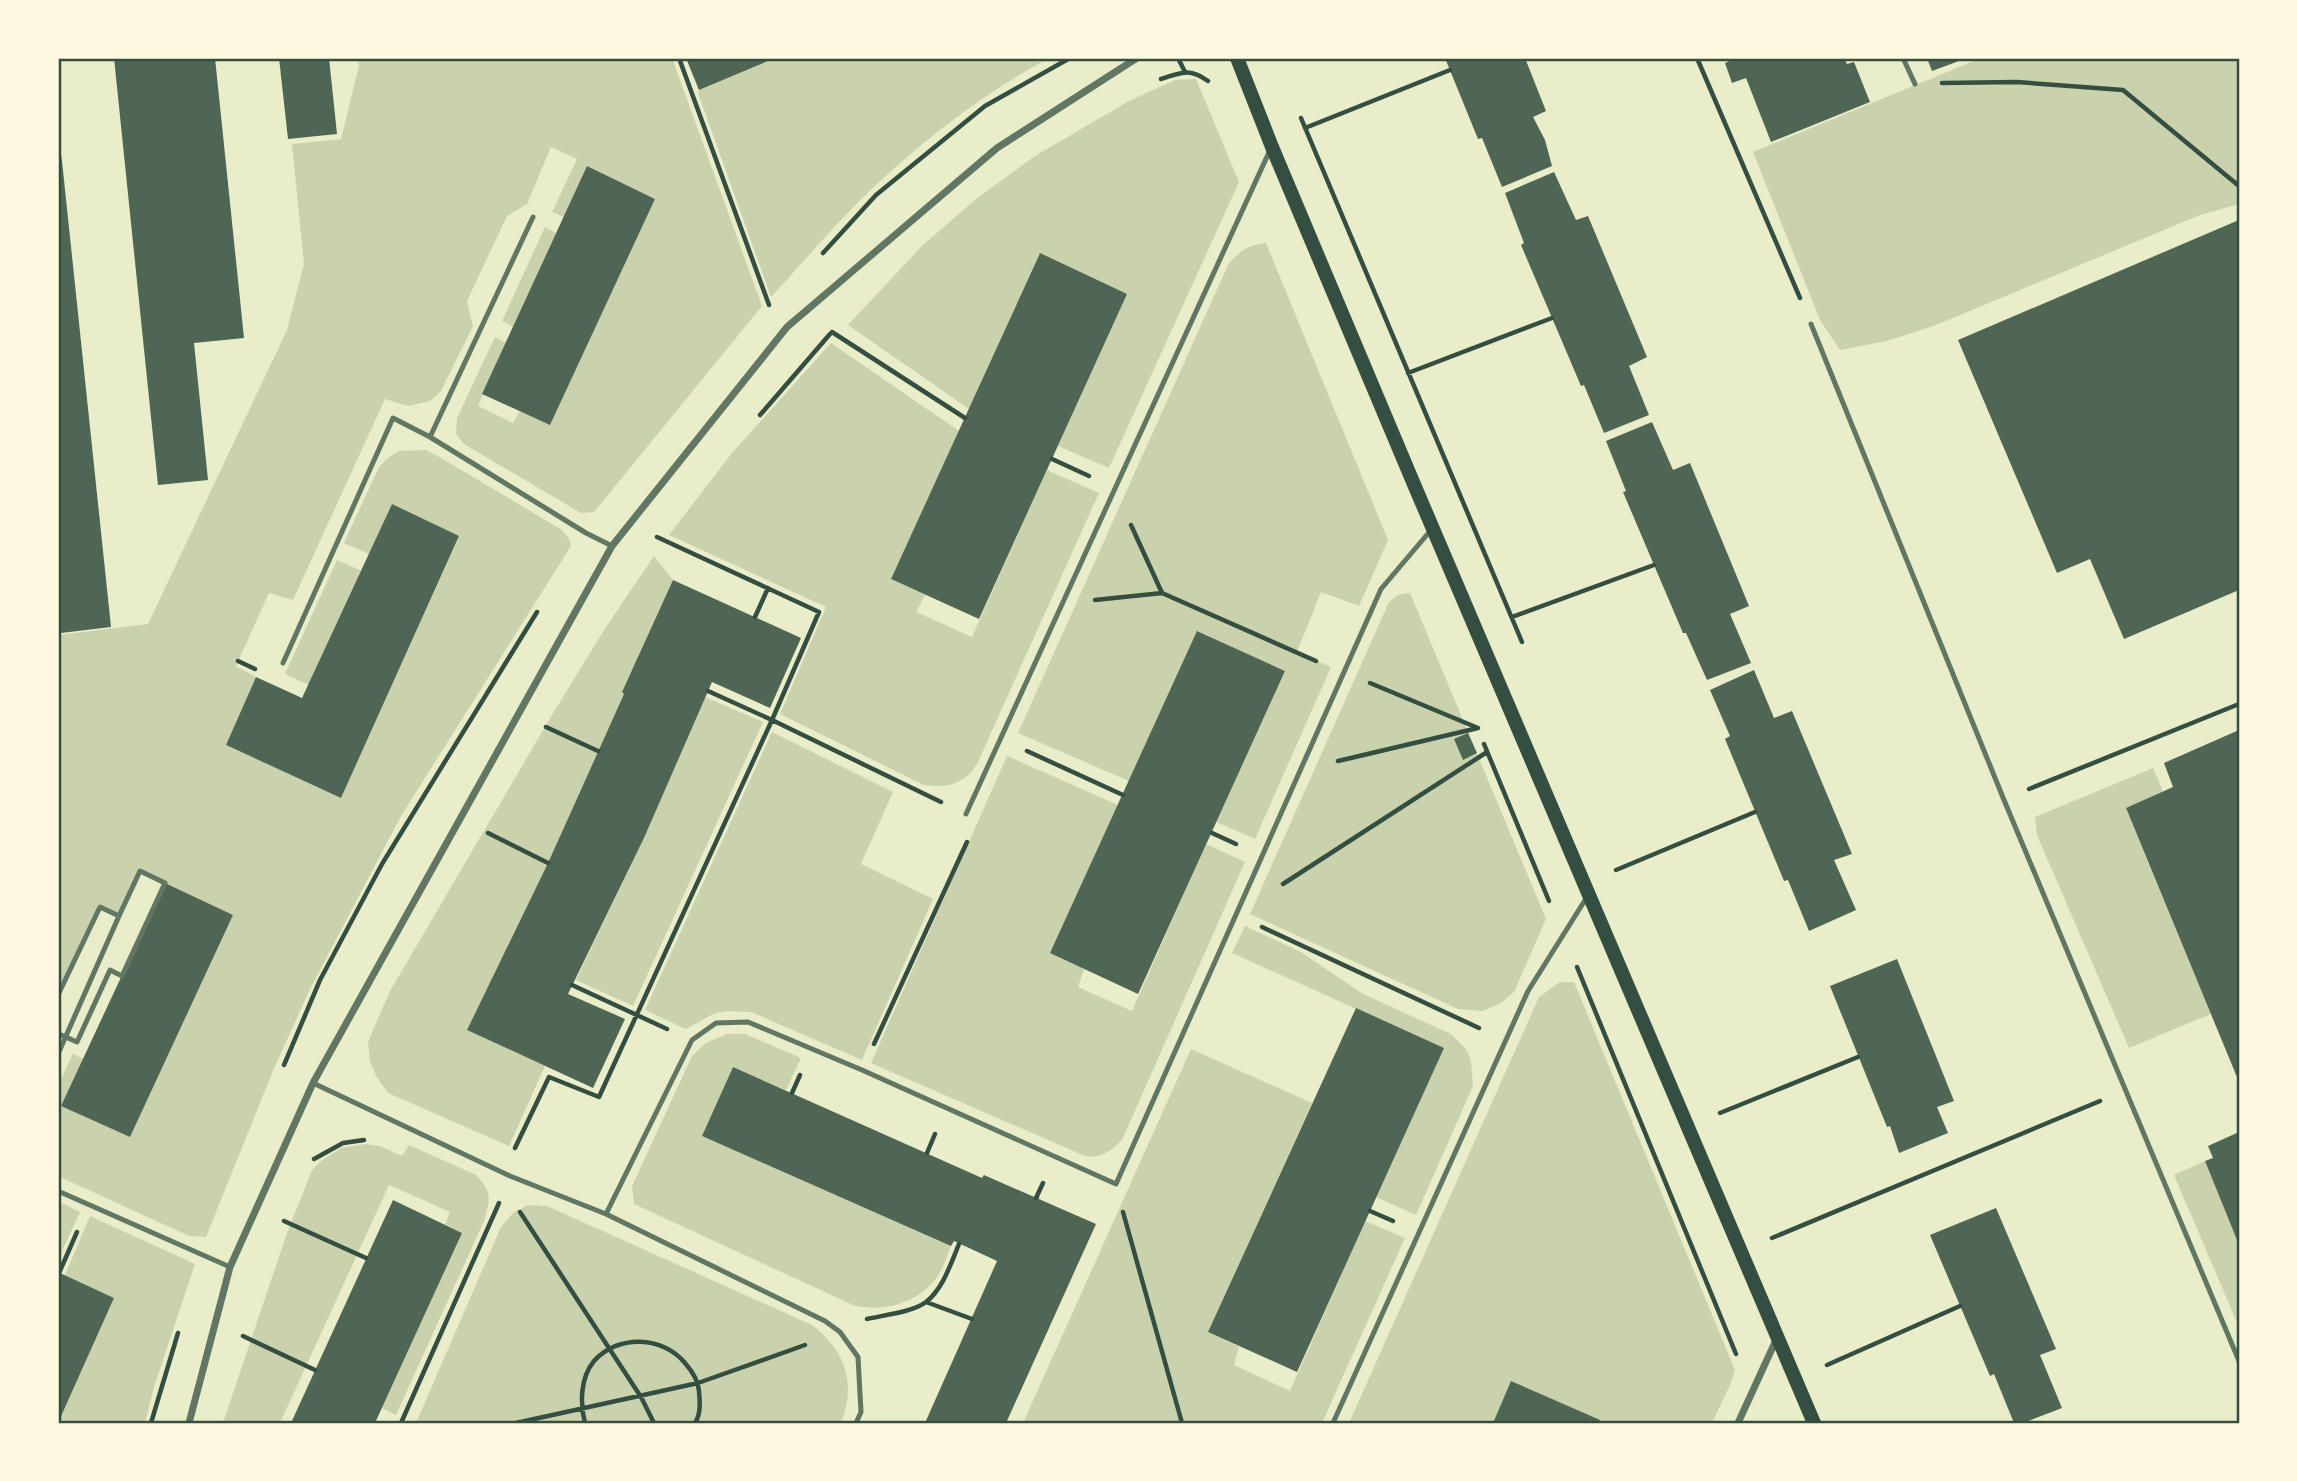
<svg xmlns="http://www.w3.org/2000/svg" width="2297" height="1481" font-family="'Work Sans',sans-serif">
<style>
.green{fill:#cad2ad}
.building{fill:#4f6655}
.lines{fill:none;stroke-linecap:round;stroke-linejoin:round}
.path{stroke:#344e41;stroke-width:4.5}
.service{stroke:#617663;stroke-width:5}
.minor{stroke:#617663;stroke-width:7}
.secondary{stroke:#344e41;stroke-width:14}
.neatline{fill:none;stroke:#344e41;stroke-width:2.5}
</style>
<rect width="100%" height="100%" fill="#e9edc9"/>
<path class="green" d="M 358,58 L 672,58 L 762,306 L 594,512 L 581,513 L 464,444 L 456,434 L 457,418 L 495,337 L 506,343 L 478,406 L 513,423 L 520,411 L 550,424 L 655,199 L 587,166 L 564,217 L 552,212 L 577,159 L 551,147 L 527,204 L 507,216 L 467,301 L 473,326 L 441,391 L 430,401 L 408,406 L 385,399 L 293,600 L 269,593 L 236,666 L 256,677 L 226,745 L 341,798 L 459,537 L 392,504 L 369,554 L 344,543 L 379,467 L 388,458 L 399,451 L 426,450 L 443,459 L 562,530 L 569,539 L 571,546 L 401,816 L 309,991 L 272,1073 L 206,1237 L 189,1236 L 58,1176 L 58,1085 L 73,1054 L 83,1059 L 62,1106 L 130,1137 L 233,915 L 140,871 L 119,916 L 101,907 L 58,995 L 58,635 L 148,624 L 287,330 L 304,264 L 292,144 L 341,139 L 359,66 Z
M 775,58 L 1049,58 C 991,89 938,129 889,173 C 846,211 809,256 771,297 L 698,93 L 699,90 Z
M 1981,58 L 2239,58 L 2239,204 L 2200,215 L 1936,325 L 1887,341 L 1840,350 L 1820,320 L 1753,152 Z
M 1196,79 L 1239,182 L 1109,468 L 1058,446 L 1126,294 L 1039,254 L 969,409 L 848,325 L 923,245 L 976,199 L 1035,156 L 1129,101 L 1175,80 Z
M 545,227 L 556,233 L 513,327 L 502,321 Z
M 1266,243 L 1388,540 L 1359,606 L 1321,592 L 1297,652 L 1331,667 L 1255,839 L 1216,822 L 1285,671 L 1198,631 L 1129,781 L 1018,733 L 1228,265 C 1239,251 1248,245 1266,243 Z
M 831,343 L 959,431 L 891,579 L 925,595 L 916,612 L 972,637 L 1047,470 L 1099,493 L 977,764 C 964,785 946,788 924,785 L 780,714 L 826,607 L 669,535 L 732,453 Z
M 654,556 L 673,580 L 622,692 L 624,694 L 548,863 L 467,1030 L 545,1066 L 509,1146 L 388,1093 L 376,1076 L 370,1061 L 368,1042 L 390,991 L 549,720 L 604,630 Z
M 337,560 L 362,571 L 309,685 L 285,674 Z
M 1410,593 L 1546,919 L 1514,992 L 1501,1003 L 1483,1011 L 1458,1009 L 1250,914 L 1389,602 L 1398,595 Z
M 705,697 L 763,722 L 633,1006 L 576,980 L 644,838 Z
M 772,732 L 893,792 L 861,864 L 933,899 L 862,1060 L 751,1012 L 728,1011 L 715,1013 L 686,1029 L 645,1010 Z
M 1007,756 L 1118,805 L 1084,969 L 1078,987 L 1132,1011 L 1206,844 L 1245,862 L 1122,1140 C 1111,1151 1101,1159 1085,1156 L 871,1063 Z
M 2153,768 L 2163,791 L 2126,809 L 2211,1014 L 2129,1048 L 2037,835 L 2035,817 Z
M 1245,926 L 1301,952 L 1363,994 L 1451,1034 L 1466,1049 L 1471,1060 L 1473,1086 L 1416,1215 L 1376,1197 L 1443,1048 L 1232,953 Z
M 1560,982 L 1574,982 L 1735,1370 L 1730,1385 L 1712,1423 L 1599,1423 L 1600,1421 L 1511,1382 L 1493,1423 L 1349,1423 L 1539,997 Z
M 727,1034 L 745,1034 L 801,1058 L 786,1090 L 733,1067 L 702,1136 L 951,1246 C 947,1256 943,1268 937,1277 C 919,1303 882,1313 853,1305 L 634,1204 L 632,1186 L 692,1056 L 706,1043 Z
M 1191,1049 L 1312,1103 L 1208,1332 L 1239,1347 L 1234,1365 L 1290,1391 L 1365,1221 L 1405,1238 L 1322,1423 L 1023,1423 Z
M 366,1144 L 380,1146 L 402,1156 L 409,1145 L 476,1175 C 493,1192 490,1200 484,1221 L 396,1415 L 382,1408 L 462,1233 L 445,1224 L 450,1212 L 389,1185 L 280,1423 L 223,1423 L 287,1233 L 312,1170 L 321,1161 L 341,1148 Z
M 2205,1161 L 2239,1245 L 2239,1327 L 2174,1175 Z
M 58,1201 L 80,1212 L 58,1260 Z
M 528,1205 L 547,1206 L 812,1325 C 845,1350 857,1384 841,1423 L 416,1423 L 501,1227 L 513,1213 Z
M 90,1216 L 195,1264 L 154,1387 L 145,1423 L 58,1423 L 114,1298 L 65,1275 Z"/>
<path class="building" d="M 114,58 L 215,58 L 244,338 L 194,343 L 208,480 L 158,485 Z
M 279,58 L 329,58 L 337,134 L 288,139 Z
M 686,58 L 775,58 L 699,90 Z
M 1445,58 L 1525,58 L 1546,111 L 1533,117 L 1545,140 L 1552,166 L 1502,187 L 1482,138 L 1478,139 Z
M 1736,58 L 1844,58 L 1847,64 L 1854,62 L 1870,102 L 1771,142 L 1746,78 L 1732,83 L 1725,63 Z
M 1927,58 L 1967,58 L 1932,71 Z
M 58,142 L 59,142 L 62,161 L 111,627 L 61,633 L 58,603 Z
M 587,166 L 655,199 L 550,425 L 482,394 Z
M 1554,172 L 1576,220 L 1588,216 L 1647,357 L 1629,366 L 1649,415 L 1604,433 L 1584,385 L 1581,386 L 1521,245 L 1524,243 L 1505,193 Z
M 2239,220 L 2239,590 L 2124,639 L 2090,559 L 2057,573 L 1958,340 Z
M 1040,253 L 1127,294 L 979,619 L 891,579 Z
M 1652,422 L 1673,470 L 1690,463 L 1749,606 L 1730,614 L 1751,663 L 1707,680 L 1686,633 L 1683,633 L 1654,565 L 1623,492 L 1626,491 L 1606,441 Z
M 392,504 L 459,536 L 341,798 L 226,745 L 256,677 L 302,698 Z
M 673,580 L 801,638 L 770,708 L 712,682 L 644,838 L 568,994 L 625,1019 L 593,1088 L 467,1030 L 548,863 L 624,694 L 622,692 Z
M 1197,631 L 1285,671 L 1138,994 L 1050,953 Z
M 1754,670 L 1774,718 L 1792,711 L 1852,854 L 1834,860 L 1856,910 L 1809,931 L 1788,880 L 1784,881 L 1725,739 L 1730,736 L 1710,690 Z
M 2239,730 L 2239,1082 L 2126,808 L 2173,787 L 2164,763 Z
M 1468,733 L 1477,753 L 1463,760 L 1454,739 Z
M 165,883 L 233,915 L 130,1137 L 61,1106 Z
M 1897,959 L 1954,1101 L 1937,1107 L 1948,1133 L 1899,1153 L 1890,1126 L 1887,1127 L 1830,986 Z
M 1356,1008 L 1444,1048 L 1297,1372 L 1208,1332 Z
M 733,1067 L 982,1178 L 984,1175 L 1096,1224 L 1006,1423 L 925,1423 L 997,1261 L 954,1241 L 951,1246 L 702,1136 Z
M 2239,1132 L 2239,1245 L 2205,1161 L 2213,1158 L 2208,1146 Z
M 393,1200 L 462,1233 L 375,1423 L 291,1423 Z
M 1996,1208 L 2056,1349 L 2040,1355 L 2062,1408 L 2023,1423 L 2014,1423 L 1994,1374 L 1990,1376 L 1930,1235 Z
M 58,1272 L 114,1298 L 58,1423 Z
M 1511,1381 L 1600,1420 L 1599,1423 L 1493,1423 Z"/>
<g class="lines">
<path class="path" d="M 679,58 L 769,305
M 1178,58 L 1185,72
M 1697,58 L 1800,298
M 1161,79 C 1181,73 1189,67 1208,81
M 1942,83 L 2017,82 L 2123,90 L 2239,186
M 1301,118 L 1522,642
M 1305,128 L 1450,70
M 823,253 L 876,195 L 985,106 L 1070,58
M 832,332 L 965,418
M 1408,373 L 1552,318
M 760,415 L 830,334
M 1052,459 L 1089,476
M 1131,525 L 1162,593
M 657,537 L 819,612 L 772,720 L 941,802
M 1095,600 L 1162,593 L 1316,661
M 755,617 L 768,588
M 1512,617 L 1654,565
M 238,661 L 255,669
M 546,727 L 598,751
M 1484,744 L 1549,901
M 1027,751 L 1123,795
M 1338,761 L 1478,728 L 1370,683
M 2029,789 L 2239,704
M 488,833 L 548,863
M 1212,833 L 1236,844
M 1616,870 L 1755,812
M 1283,884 L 1487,752
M 1262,927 L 1479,1028
M 1577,967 L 1736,1354
M 572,985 L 667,1029
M 874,1044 L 967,842
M 284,1065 L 320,980 L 382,864 L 537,612
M 792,1093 L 800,1075
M 1720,1113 L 1858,1057
M 515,1148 L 549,1077 L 599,1097 L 772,720 L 708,691
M 927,1153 L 935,1134
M 314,1159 L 343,1143 L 364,1140
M 1037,1197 L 1036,1198 L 1043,1183
M 1370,1211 L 1393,1221
M 520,1212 L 641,1397 L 654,1423
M 1123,1212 L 1182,1423
M 284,1221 L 366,1258
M 1772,1238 L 2100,1101
M 59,1273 L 77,1232
M 926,1302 L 972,1319
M 867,1319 C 884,1315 913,1312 926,1302 C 943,1289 951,1263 959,1244
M 243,1336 L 315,1370
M 1827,1365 L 1960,1306
M 151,1423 L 178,1333
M 401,1423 L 499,1203
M 516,1423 L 698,1383 L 805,1345
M 585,1423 C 580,1404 580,1378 594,1361 C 618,1334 663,1336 685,1363 C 693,1372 698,1380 699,1391 C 700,1402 701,1414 695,1423"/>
<path class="service" d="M 1903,58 L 1915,84
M 1811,324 L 2004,800 L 2239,1361
M 430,437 L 586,533 L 612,546
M 283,663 L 393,418 L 430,437 L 533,217
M 966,814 L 1270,150
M 58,995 L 100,907 L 119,916 L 140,871 L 165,883 L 122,976 L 110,970 L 77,1042 L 59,1034 L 58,1024
M 58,1054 L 119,916
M 313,1083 L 510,1176 L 606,1214 L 825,1321 L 840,1332 L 858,1357 L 861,1412 L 856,1423
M 58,1191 L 230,1267
M 606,1214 L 692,1040 L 716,1023 L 748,1022 L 862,1070 L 1116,1184 L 1381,589 L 1431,530
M 1333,1423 L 1528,991 L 1587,897"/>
<path class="minor" d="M 189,1423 L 230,1267 L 313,1083 L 612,546 L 787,327 L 997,148 L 1137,58
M 1738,1423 L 1777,1338"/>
<path class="secondary" d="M 1237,58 L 1272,147 L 1413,482 L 1814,1423"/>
</g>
<rect width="2297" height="1481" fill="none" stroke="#fefae0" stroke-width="119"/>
<rect x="60" y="60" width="2178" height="1362" class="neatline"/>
</svg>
